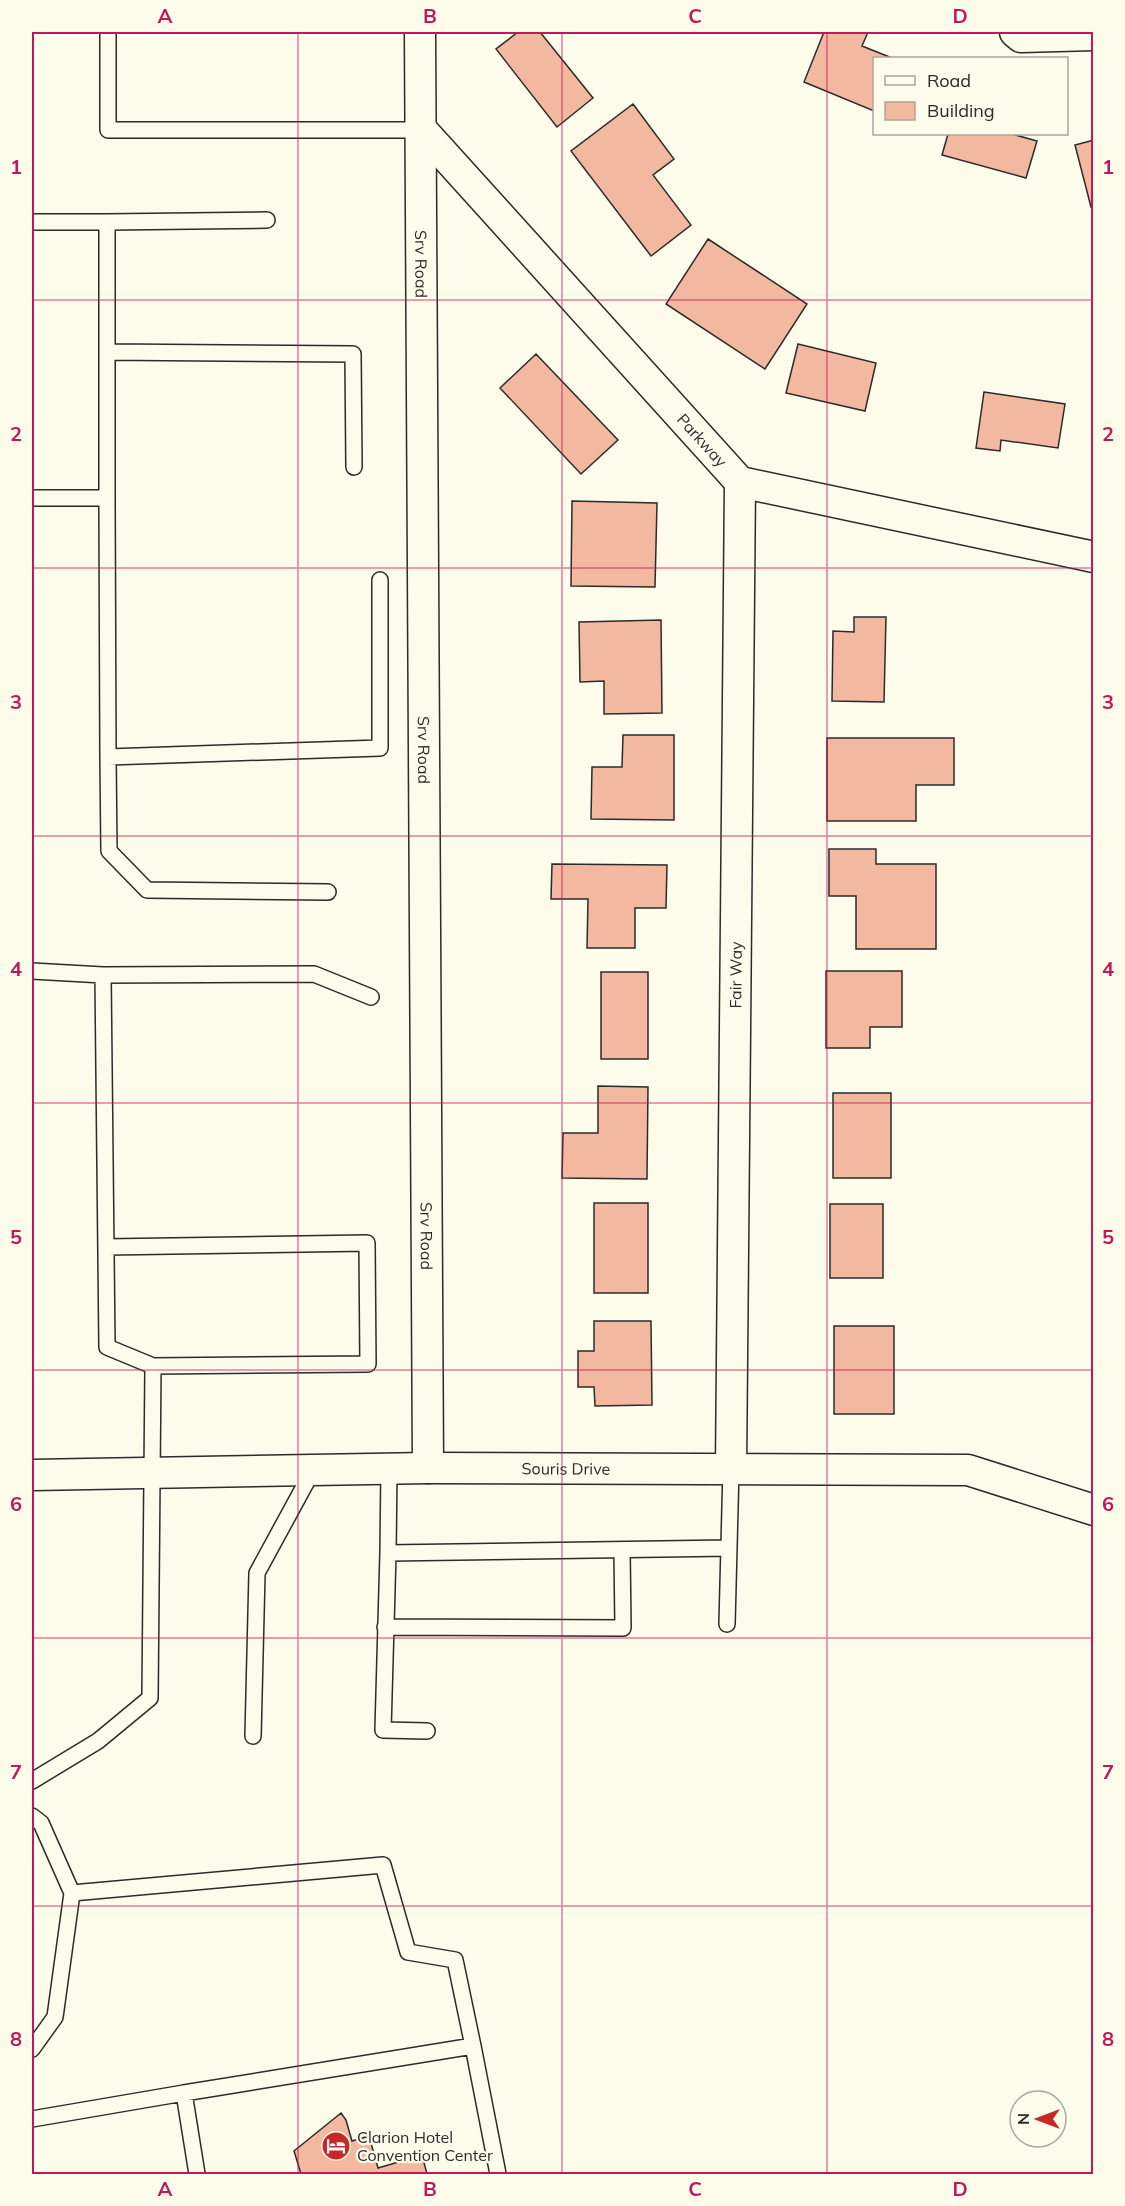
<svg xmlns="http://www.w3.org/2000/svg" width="1125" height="2206" font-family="Mulish,sans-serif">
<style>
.building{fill:#f2b8a0;stroke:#2b2b2b;stroke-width:1.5}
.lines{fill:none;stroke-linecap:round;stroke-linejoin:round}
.service-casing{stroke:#2b2b2b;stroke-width:18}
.minor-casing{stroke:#2b2b2b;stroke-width:33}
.service{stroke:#fdfbea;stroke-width:15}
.minor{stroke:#fdfbea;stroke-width:30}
.grid{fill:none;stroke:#c2185b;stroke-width:1.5;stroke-opacity:0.55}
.labels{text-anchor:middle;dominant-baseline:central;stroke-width:4.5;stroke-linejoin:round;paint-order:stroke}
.street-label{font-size:16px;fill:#2b2b2b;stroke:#fdfbea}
.poi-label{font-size:16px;fill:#2b2b2b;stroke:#fdfbea;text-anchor:start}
.neatline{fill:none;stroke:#c2185b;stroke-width:2}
.grid-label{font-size:20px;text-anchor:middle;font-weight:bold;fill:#c2185b}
</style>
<rect width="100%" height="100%" fill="#fdfbea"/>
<path class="building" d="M 518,32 L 540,32 L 593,98 L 557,127 L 496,49 Z
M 824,32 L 868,32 L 862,46 L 892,58 L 874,58 L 874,111 L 804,82 Z
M 633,104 L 674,159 L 653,175 L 691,225 L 651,256 L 571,151 Z
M 948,134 L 1012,134 L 1037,141 L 1026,178 L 942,155 Z
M 1094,140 L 1094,206 L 1091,207 L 1075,145 Z
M 708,239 L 807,304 L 765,369 L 666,304 Z
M 798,344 L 876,363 L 865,411 L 786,393 Z
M 536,354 L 618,440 L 581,474 L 500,388 Z
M 984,392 L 1065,404 L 1058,448 L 1001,440 L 1000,451 L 976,448 Z
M 572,501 L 657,503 L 655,587 L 571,586 Z
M 854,617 L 886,617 L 884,702 L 832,701 L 833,631 L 854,632 Z
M 661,620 L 662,713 L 604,714 L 604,681 L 580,682 L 579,622 Z
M 623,735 L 674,735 L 674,820 L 591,819 L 592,767 L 622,767 Z
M 827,738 L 954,738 L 954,785 L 916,785 L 916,821 L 827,821 Z
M 829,849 L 876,849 L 876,864 L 936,864 L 936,949 L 856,949 L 856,896 L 829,896 Z
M 552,864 L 667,865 L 666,908 L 635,908 L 635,948 L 587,948 L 588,899 L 551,899 Z
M 826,971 L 902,971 L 902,1027 L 870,1027 L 870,1048 L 826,1048 Z
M 601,972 L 648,972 L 648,1059 L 601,1059 Z
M 598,1086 L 648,1087 L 647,1179 L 562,1178 L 563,1133 L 598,1133 Z
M 833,1093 L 891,1093 L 891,1178 L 833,1178 Z
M 594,1203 L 648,1203 L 648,1293 L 594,1293 Z
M 830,1204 L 883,1204 L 883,1278 L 830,1278 Z
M 594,1321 L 651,1321 L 652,1405 L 595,1406 L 594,1387 L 578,1387 L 578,1351 L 594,1351 Z
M 834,1326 L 894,1326 L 894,1414 L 834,1414 Z
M 341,2113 L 346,2120 L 352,2141 L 369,2136 L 378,2168 L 422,2155 L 427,2174 L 301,2174 L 294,2151 Z"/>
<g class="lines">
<g class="service-casing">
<path id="service" d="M 108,32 L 108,130 L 422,130
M 32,222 L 107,222 L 107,498
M 107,222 L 267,220
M 107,352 L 353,354 L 354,467
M 32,498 L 107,498 L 108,757 L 380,748 L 380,580
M 108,757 L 109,851 L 147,890 L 328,892
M 32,971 L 103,975 L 107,1347 L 153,1366 L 150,1698 L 98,1741 L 32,1781
M 103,975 L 314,974 L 371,997
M 106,1247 L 367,1243 L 368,1364 L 153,1366
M 388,1553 L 389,1469
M 727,1624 L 731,1469
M 385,1627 L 623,1628 L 622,1550
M 427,1731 L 383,1730 L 388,1553 L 729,1548
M 253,1736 L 257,1573 L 313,1470
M 32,1816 L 41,1823 L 72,1893 L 55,2017 L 32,2049
M 72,1893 L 383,1865 L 408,1952 L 455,1960 L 473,2046 L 184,2093 L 197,2174
M 473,2046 L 498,2174
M 32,2119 L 184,2093"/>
</g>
<g class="minor-casing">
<g id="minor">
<path id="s1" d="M 420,32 L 428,1468"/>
<path d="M 1015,32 L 1021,37 L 1094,35"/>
<path id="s2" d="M 422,130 L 740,482 L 1094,557"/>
<path id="s3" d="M 731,1469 L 740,482"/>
<path id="s4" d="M 32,1475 L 428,1468 L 968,1470 L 1094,1510"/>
</g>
</g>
<use href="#service" class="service"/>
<use href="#minor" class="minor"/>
</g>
<path class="grid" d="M 298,32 L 298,2174M 562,32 L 562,2174M 827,32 L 827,2174M 32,300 L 1094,300M 32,568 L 1094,568M 32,836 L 1094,836M 32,1103 L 1094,1103M 32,1370 L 1094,1370M 32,1638 L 1094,1638M 32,1906 L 1094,1906"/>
<defs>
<g id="hotel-disc" transform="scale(1.5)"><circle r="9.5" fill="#c62828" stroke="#fdfbea"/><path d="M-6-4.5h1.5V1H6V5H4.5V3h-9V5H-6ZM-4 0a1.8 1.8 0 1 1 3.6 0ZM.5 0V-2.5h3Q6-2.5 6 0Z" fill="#fff"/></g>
</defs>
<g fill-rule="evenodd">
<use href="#hotel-disc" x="336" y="2146"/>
</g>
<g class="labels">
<g class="street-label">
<text stroke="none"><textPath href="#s1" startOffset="232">Srv Road</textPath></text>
<text stroke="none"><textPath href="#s2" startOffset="418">Parkway</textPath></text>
<text stroke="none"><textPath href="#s1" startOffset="718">Srv Road</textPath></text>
<text stroke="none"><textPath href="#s3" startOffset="494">Fair Way</textPath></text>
<text stroke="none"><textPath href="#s1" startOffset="1204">Srv Road</textPath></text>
<text stroke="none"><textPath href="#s4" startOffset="534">Souris Drive</textPath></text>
</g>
<g class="poi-label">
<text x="357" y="2137">Clarion Hotel<tspan x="357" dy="18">Convention Center</tspan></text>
</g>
</g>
<rect width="1125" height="2206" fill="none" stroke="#fdfbea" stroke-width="66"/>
<rect x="873" y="57" width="195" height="78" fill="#fdfbea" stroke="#a9a89e" stroke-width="1.5"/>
<rect x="885" y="76" width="30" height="9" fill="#fdfbea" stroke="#a9a89e" stroke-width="1.5"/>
<text x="927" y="87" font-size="18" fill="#2b2b2b">Road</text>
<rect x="885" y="102" width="30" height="18" fill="#f2b8a0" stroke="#a9a89e" stroke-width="1.5"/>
<text x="927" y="117" font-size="18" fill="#2b2b2b">Building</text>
<g transform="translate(1038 2119) rotate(270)"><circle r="28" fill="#fdfbea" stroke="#a9a89e" stroke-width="1.5"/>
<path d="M0-4.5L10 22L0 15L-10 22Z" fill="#c62828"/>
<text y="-9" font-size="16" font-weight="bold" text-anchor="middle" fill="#2b2b2b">N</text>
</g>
<rect x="33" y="33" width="1059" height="2140" class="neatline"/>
<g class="grid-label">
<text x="165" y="23">A</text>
<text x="430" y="23">B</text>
<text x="695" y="23">C</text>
<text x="960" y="23">D</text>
<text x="16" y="174">1</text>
<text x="1108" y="174">1</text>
<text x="16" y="441">2</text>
<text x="1108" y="441">2</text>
<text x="16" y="709">3</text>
<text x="1108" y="709">3</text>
<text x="16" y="976">4</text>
<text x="1108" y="976">4</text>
<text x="16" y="1244">5</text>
<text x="1108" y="1244">5</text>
<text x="16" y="1511">6</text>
<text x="1108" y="1511">6</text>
<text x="16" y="1779">7</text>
<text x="1108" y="1779">7</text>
<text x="16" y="2046">8</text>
<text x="1108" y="2046">8</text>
<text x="165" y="2196">A</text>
<text x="430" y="2196">B</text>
<text x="695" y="2196">C</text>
<text x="960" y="2196">D</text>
</g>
</svg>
